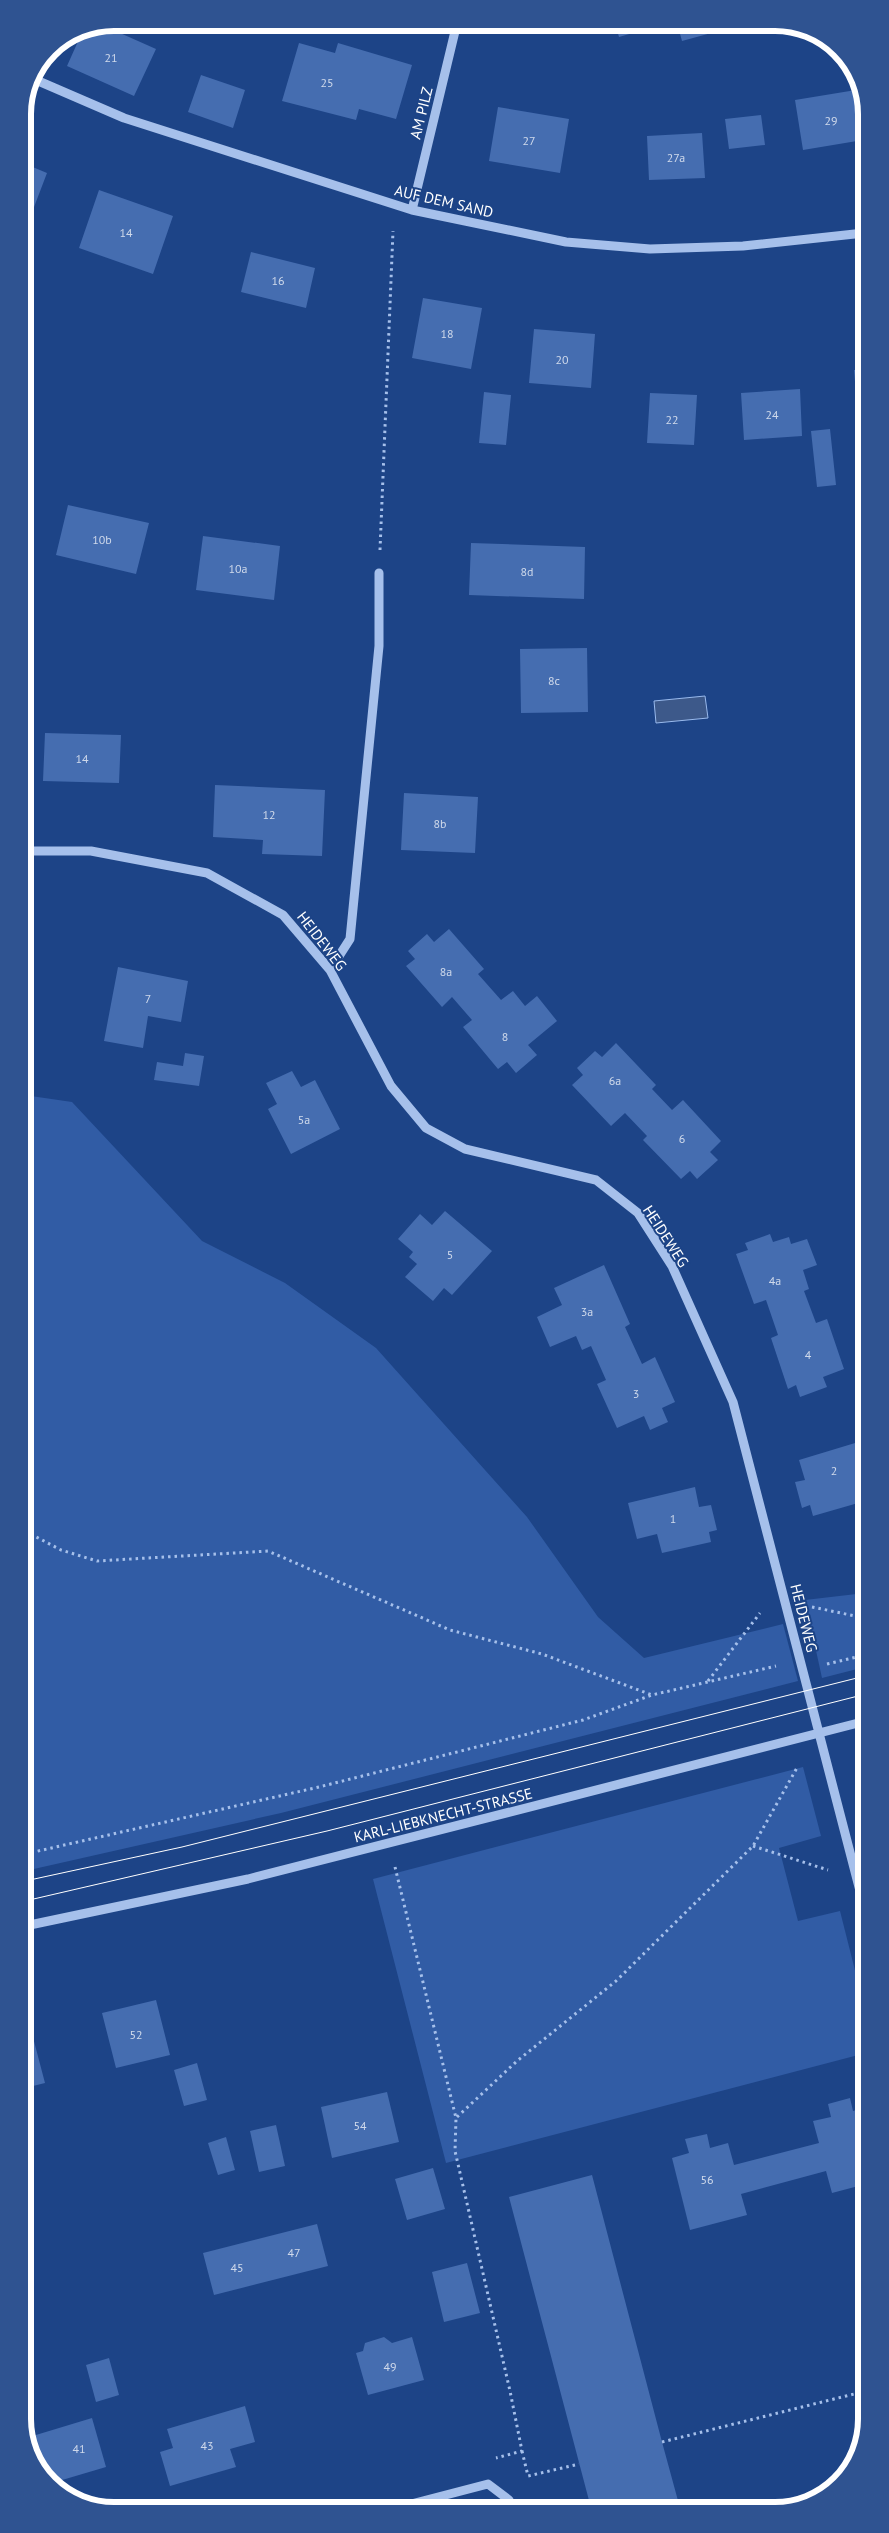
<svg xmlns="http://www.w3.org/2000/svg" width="889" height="2533" font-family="'PT Sans',sans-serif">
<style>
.green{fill:#315ca5}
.water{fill:#3d598a;stroke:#99baed}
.building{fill:#456db0}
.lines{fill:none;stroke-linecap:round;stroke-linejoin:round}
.path{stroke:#a6c0eb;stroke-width:3;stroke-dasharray:2.5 4;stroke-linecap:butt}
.minor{stroke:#a6c0eb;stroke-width:9}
.tram{stroke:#fff;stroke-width:1}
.labels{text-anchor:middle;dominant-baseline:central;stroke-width:4;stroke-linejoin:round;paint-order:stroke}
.number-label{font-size:12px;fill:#d0daeb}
.street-label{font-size:15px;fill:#fff;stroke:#1d4487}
.rim{fill:none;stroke:#fff;stroke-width:6}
</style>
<rect width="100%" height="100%" fill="#1d4487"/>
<path class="green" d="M 24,1095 L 72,1102 L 202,1241 L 285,1283 L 376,1348 L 527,1517 L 598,1617 L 644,1658 L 783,1624 L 798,1681 L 281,1813 L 25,1871 Z
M 865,1593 L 865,1667 L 822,1678 L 805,1600 Z
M 803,1767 L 821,1836 L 779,1848 L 798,1921 L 840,1911 L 866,2014 L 866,2053 L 446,2163 L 373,1879 Z"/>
<path class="water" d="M 705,696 L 708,718 L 656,723 L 654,701 Z"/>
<path class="building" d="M 615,23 L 667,23 L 619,37 Z
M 677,23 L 724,23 L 726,29 L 682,41 Z
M 102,25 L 156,49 L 134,96 L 67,66 L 84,28 Z
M 299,43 L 335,53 L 338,43 L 412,65 L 396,119 L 359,109 L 356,120 L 282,101 Z
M 201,75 L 245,90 L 233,128 L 188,112 Z
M 862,89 L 863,140 L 803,150 L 795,100 Z
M 498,107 L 569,119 L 560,173 L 489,161 Z
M 761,115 L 765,145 L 729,149 L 725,119 Z
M 702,133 L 705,178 L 649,180 L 647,136 Z
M 23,163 L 47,173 L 23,236 Z
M 99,190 L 173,216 L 153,274 L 79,248 Z
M 251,252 L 315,268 L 306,308 L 241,292 Z
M 423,298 L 482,308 L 471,369 L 412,358 Z
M 534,329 L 595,334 L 591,388 L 529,383 Z
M 854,370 L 864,370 L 864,428 L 859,429 Z
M 800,389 L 802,436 L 744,440 L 741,393 Z
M 484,392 L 511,395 L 506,445 L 479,443 Z
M 650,393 L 697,395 L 694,445 L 647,443 Z
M 830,429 L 836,485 L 817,487 L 811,431 Z
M 68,505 L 149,523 L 136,574 L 56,555 Z
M 203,536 L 280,546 L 274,600 L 196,590 Z
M 471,543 L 585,547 L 584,599 L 469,595 Z
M 587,648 L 588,712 L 521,713 L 520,649 Z
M 45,733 L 121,735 L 119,783 L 43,781 Z
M 215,785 L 325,790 L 322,856 L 262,854 L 263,840 L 213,837 Z
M 404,793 L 478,797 L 475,853 L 401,850 Z
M 449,929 L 484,969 L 478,974 L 501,1000 L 513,991 L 525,1006 L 537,996 L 557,1021 L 528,1045 L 537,1055 L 516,1073 L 507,1062 L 498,1069 L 463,1027 L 472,1020 L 452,997 L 442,1007 L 406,966 L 415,959 L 408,951 L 427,934 L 434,942 Z
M 118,967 L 188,981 L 181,1022 L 148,1016 L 143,1048 L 104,1041 Z
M 616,1043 L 656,1085 L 652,1089 L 672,1110 L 683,1100 L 721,1141 L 710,1152 L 718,1160 L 697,1179 L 690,1171 L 681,1179 L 643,1140 L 647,1136 L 625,1113 L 611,1126 L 572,1085 L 583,1075 L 577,1068 L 595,1051 L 602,1057 Z
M 185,1053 L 204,1056 L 199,1086 L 154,1080 L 157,1062 L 183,1066 Z
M 292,1071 L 301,1087 L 315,1080 L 340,1129 L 291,1154 L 268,1109 L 277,1104 L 266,1083 Z
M 445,1211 L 492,1251 L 452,1295 L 444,1288 L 433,1301 L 405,1277 L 417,1264 L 409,1257 L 413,1252 L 398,1239 L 420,1214 L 432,1225 Z
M 770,1234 L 773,1242 L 789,1237 L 791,1244 L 807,1239 L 817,1265 L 803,1270 L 809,1289 L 804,1291 L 816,1323 L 827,1319 L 844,1369 L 823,1377 L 827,1387 L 800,1397 L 796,1385 L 788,1389 L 771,1338 L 778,1335 L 766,1300 L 754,1304 L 736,1254 L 748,1250 L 745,1243 Z
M 604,1265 L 630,1324 L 625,1327 L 642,1364 L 655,1357 L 675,1402 L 662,1408 L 668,1422 L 650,1430 L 644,1416 L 617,1428 L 597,1384 L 606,1380 L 591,1346 L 582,1350 L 576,1336 L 550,1347 L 537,1317 L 562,1305 L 554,1288 Z
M 865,1440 L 865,1483 L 863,1483 L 865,1501 L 813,1516 L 810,1505 L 802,1508 L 795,1482 L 805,1480 L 799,1460 Z
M 695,1487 L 699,1507 L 711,1505 L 717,1530 L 709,1532 L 711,1542 L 662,1553 L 657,1534 L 637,1539 L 628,1503 Z
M 156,2000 L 170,2055 L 116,2068 L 102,2013 Z
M 30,2026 L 45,2083 L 25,2088 L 25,2027 Z
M 197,2063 L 207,2100 L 184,2106 L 174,2070 Z
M 387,2092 L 399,2142 L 332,2158 L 321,2107 Z
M 850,2098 L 853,2111 L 866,2107 L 866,2184 L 832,2193 L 826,2171 L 741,2194 L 747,2215 L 690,2230 L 672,2158 L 689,2153 L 685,2139 L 707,2134 L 710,2148 L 728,2143 L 734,2165 L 819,2143 L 813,2121 L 831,2117 L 828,2104 Z
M 276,2125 L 285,2166 L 259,2172 L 250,2131 Z
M 226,2137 L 235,2170 L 218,2175 L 208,2143 Z
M 433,2168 L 445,2209 L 407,2220 L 395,2179 Z
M 592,2175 L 662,2442 L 680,2508 L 591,2508 L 509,2197 Z
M 317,2224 L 328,2266 L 214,2295 L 203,2253 Z
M 467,2263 L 480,2313 L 444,2322 L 432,2272 Z
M 384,2337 L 392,2343 L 412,2337 L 424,2380 L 368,2395 L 356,2353 L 363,2351 L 365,2343 Z
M 109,2358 L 119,2395 L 96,2402 L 86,2365 Z
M 245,2406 L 255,2442 L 230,2449 L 236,2467 L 170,2486 L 160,2452 L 173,2448 L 167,2429 Z
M 92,2418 L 106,2467 L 52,2483 L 26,2443 L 26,2438 Z"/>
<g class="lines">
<path class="path" d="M 380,550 L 393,231
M 25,1531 L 61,1550 L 97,1561 L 268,1551 L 450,1630 L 542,1654 L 652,1695
M 812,1607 L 865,1618
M 827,1664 L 865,1655
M 708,1681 L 760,1613
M 753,1846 L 828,1870
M 25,1854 L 319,1787 L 583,1720 L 652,1695 L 776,1666
M 395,1867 L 456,2118 L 455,2151 L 510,2391 L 522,2451 L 496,2458
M 457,2117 L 517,2061 L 616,1981 L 753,1846 L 798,1766
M 662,2442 L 866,2391
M 522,2451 L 528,2476 L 579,2464"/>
<path class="minor" d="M 36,80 L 124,118 L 412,210 L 566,242 L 650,249 L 743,246 L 864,233
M 412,210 L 457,23
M 24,851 L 91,851 L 207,873 L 283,915 L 330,970 L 391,1086 L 426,1128 L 465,1149 L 596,1180 L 638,1213 L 672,1266 L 733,1402 L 866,1914
M 330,970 L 350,939 L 379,646 L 379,573
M 25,1926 L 248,1879 L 866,1721
M 392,2509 L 488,2484 L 509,2500 L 512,2509"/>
<path class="tram" d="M 25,1881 L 182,1847 L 865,1676
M 25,1901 L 327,1831 L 866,1694"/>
</g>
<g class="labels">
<g class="number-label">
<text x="111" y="57">21</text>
<text x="327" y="82">25</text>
<text x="831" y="120">29</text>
<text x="529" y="140">27</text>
<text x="676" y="157">27a</text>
<text x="126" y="232">14</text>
<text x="278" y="280">16</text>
<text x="447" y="333">18</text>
<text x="562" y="359">20</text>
<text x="772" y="414">24</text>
<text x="672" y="419">22</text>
<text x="102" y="539">10b</text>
<text x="238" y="568">10a</text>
<text x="527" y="571">8d</text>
<text x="554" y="680">8c</text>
<text x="82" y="758">14</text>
<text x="269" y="814">12</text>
<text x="440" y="823">8b</text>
<text x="446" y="971">8a</text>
<text x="148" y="998">7</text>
<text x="505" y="1036">8</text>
<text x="615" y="1080">6a</text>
<text x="304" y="1119">5a</text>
<text x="682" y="1138">6</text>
<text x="450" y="1254">5</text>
<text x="775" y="1280">4a</text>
<text x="587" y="1311">3a</text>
<text x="808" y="1354">4</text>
<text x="636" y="1393">3</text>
<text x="834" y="1470">2</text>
<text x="673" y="1518">1</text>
<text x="136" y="2034">52</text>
<text x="360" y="2125">54</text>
<text x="707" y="2179">56</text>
<text x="294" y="2252">47</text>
<text x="237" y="2267">45</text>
<text x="390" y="2366">49</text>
<text x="207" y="2445">43</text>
<text x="79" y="2448">41</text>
</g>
<g class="street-label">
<text transform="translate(421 113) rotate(-76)">AM PILZ</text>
<text transform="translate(444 201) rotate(13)">AUF DEM SAND</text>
<text transform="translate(322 941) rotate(52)">HEIDEWEG</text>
<text transform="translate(666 1236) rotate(57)">HEIDEWEG</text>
<text transform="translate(804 1618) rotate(76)">HEIDEWEG</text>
<text transform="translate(443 1815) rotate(-14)">KARL-LIEBKNECHT-STRASSE</text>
</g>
</g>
<path d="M0 0H889V2533H0ZM114 31H775A83 83 0 0 1 858 114V2419A83 83 0 0 1 775 2502H114A83 83 0 0 1 31 2419V114A83 83 0 0 1 114 31Z" fill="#2f5391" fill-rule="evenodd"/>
<path class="rim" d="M114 31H775A83 83 0 0 1 858 114V2419A83 83 0 0 1 775 2502H114A83 83 0 0 1 31 2419V114A83 83 0 0 1 114 31Z"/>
</svg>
